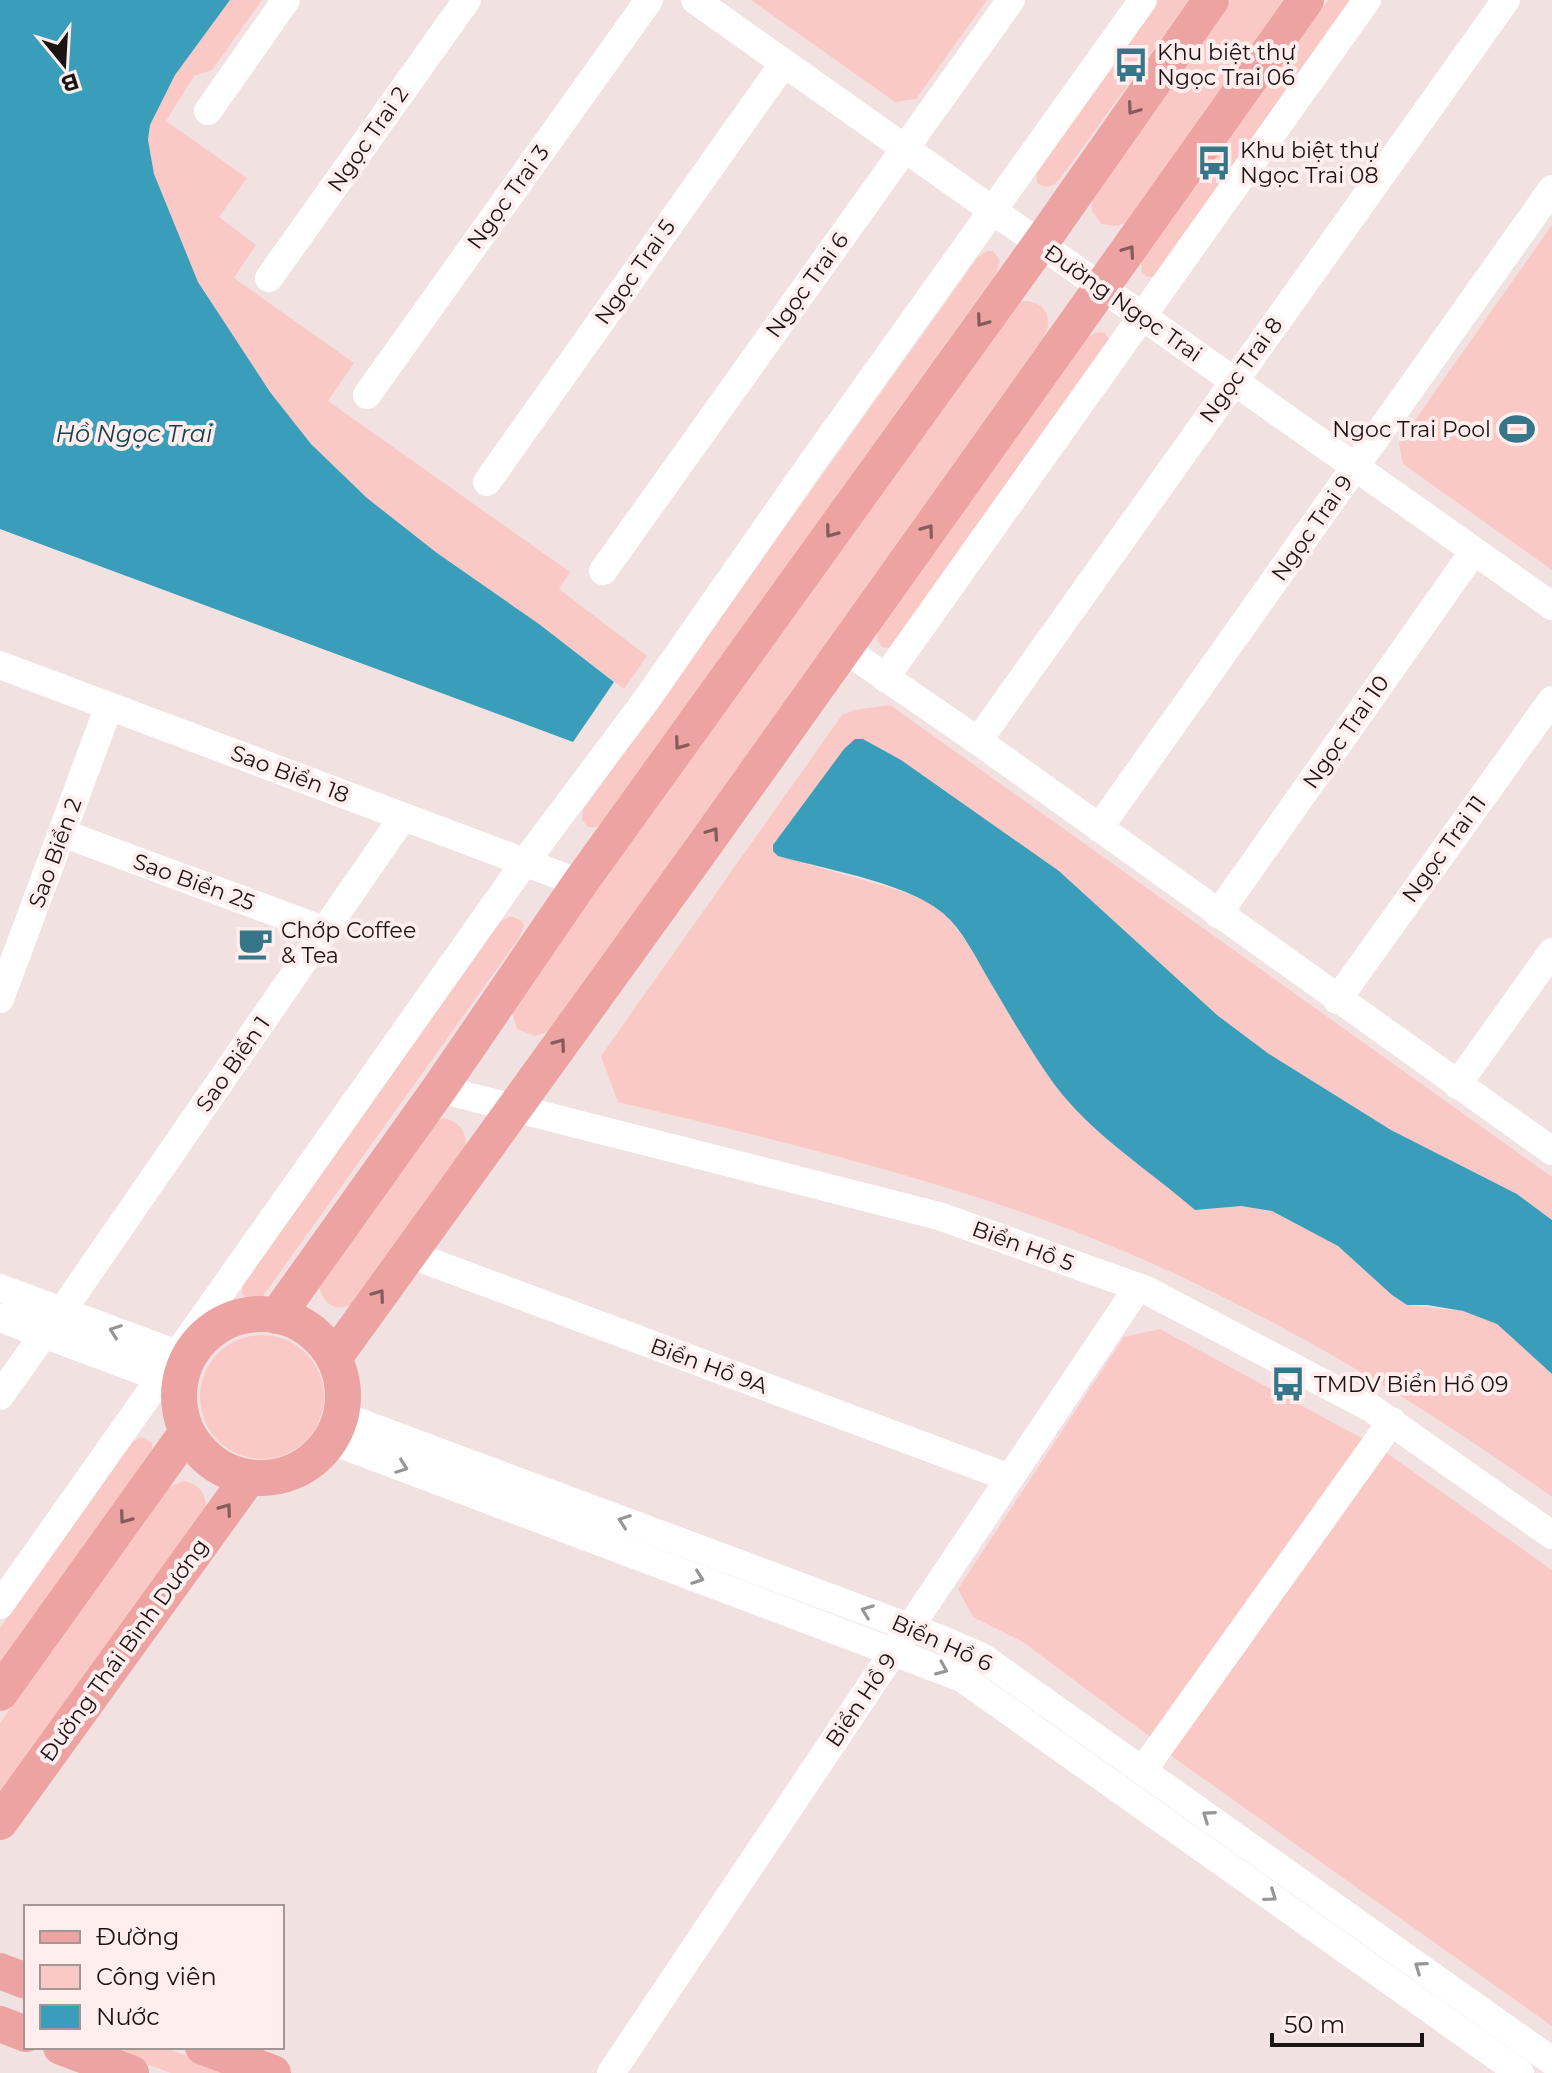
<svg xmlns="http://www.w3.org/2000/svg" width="1552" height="2073" font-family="Montserrat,sans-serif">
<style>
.green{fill:#fbc9c5}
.water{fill:#3a9eba}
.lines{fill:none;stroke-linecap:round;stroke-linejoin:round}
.minor{stroke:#fff;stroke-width:28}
.major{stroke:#eca3a2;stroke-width:36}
.oneway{stroke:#835c5b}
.oneway2{stroke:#989695}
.labels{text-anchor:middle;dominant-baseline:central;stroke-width:8;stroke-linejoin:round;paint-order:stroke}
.poi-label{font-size:22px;fill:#1a1514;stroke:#ffeeed;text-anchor:start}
.street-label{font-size:22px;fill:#1a1514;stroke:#ffeeed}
.water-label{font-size:24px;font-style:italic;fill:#15404d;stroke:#ffeeed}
</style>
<rect width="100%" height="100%" fill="#f1e1e0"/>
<path class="green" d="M 230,0 L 262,0 L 212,70 L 194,76 L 166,121 L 247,178 L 219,217 L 256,245 L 234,278 L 354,363 L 328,401 L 570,572 L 559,589 L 647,656 L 624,689 L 539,624 L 437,553 L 367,498 L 311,444 L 270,392 L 198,282 L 154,174 L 148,141 L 150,125 L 175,75 Z
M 751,0 L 987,0 L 916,99 L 895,102 Z
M 1158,0 L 1189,0 L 1060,179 C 1053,187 1046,189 1037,183 L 1036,168 Z
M 1231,0 L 1285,0 L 1125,223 L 1117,226 L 1101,224 L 1092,211 L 1092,195 Z
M 1328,0 L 1355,0 L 1155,277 L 1147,277 L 1142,272 L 1141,263 L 1145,255 Z
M 1552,225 L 1552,570 L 1403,464 L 1399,443 Z
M 987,251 L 993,251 L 1000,261 L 996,273 L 603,822 L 596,827 L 588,827 L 582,820 L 583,810 L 978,257 Z
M 1023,301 C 1045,300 1055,320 1043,338 L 550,1031 L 535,1036 L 517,1029 L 512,1012 L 515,1003 L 1013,305 Z
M 1098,332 L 1105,333 L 1110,342 L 891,648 L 882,647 L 877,640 L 878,631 L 1087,337 Z
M 890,705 L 1552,1177 L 1552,1220 L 1517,1194 L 1391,1130 L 1269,1054 L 1217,1015 L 1059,871 L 901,760 L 863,739 L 778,856 L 895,889 L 926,901 L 946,915 L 966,941 L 1023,1037 L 1055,1085 L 1195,1210 L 1241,1206 L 1272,1211 L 1338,1246 L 1392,1295 L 1407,1305 L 1463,1311 L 1497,1324 L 1552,1374 L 1552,1497 C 1401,1389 1229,1288 1055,1224 C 913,1172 764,1137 618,1102 L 601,1056 L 842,715 L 854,710 Z
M 511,916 L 522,921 L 524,926 L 519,938 L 263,1296 L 256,1301 L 248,1300 L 242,1294 L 243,1284 L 501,921 Z
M 444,1118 C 459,1122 466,1130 466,1146 L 353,1304 C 336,1312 325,1305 319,1288 L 434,1121 Z
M 1160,1329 L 1365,1440 L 1153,1739 L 1023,1642 L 973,1617 L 958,1589 L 1124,1337 Z
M200 1397a62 62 0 1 1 124 0a62 62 0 1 1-124 0Z
M 141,1437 L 152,1443 L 152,1452 L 0,1668 L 0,1628 L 131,1443 Z
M 1381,1449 L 1552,1570 L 1552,2026 L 1170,1755 Z
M 184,1481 C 199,1484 206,1493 206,1508 L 0,1801 L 0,1723 L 167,1488 Z
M 101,2047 L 163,2047 L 233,2073 L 171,2073 Z"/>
<path class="water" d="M 0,0 L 230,0 L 175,75 L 150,125 L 148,140 L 154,174 L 198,282 L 270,392 L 311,444 L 367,498 L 437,553 L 539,624 L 614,682 L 573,742 L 0,529 Z
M 855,739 L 863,739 L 901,760 L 1059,871 L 1217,1015 L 1269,1054 L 1391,1130 L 1517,1194 L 1552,1220 L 1552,1374 L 1497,1324 L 1463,1311 L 1427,1305 L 1407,1305 L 1392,1295 L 1338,1246 L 1272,1211 L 1241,1206 L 1195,1210 C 1147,1168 1093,1136 1054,1084 C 1029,1049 1008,1012 986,975 C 974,954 962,930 944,914 C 909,883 824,869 778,856 L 773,851 L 773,845 L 844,749 Z"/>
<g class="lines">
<path class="minor" d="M 695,0 L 1552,606
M 208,111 L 286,0
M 269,278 L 467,0
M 367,395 L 649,0
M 487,482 L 784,63
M 603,571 L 1011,0
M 843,648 L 978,741 L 1552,1151
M 0,665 L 580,883
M 885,678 L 1367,0
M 978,741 L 1506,0
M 1099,828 L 1552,189
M 62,833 L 326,931
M 1218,914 L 1474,551
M 0,999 L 109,706
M 1337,1000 L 1552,700
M 1457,1085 L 1552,952
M 439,1089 L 939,1216 L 1146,1290 L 1371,1408 L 1552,1535
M 409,1254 L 1010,1478
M 0,1288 L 188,1358
M 62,1311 L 403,817
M 0,1318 L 181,1385
M 0,1396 L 44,1334
M 340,1415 L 941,1639 L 982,1657 L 1552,2061
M 329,1440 L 962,1678 L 1520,2073
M 0,1605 L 525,862 L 647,699 L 809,467 L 1143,0
M 1143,1770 L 1392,1421
M 611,2073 L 1138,1287"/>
<path class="major" d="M179 1396a82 82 0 1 1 164 0a82 82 0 1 1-164 0Z
M 277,1316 L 439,1089 L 580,883 L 1040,244 L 1211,0
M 334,1358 L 703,847 L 1306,0
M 0,1693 L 187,1432
M 0,1822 L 249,1477
M 0,1971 L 26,1981
M 0,2024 L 26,2034
M 61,2047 L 131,2073
M 203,2047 L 273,2073"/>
</g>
<defs><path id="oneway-chevron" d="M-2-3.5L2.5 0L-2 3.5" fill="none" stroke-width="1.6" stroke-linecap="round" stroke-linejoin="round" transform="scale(2)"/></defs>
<g class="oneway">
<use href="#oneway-chevron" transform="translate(1133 109) rotate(125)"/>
<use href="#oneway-chevron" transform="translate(1129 251) rotate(-55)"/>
<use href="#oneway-chevron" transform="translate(982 321) rotate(126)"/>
<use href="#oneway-chevron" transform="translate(928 530) rotate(-54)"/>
<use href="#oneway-chevron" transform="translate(831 532) rotate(126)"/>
<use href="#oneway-chevron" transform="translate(680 744) rotate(126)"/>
<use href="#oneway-chevron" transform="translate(713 833) rotate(-55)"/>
<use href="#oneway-chevron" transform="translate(560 1044) rotate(-54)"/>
<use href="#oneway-chevron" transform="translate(379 1295) rotate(-54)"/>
<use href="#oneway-chevron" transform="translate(226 1509) rotate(-54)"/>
<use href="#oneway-chevron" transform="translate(125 1518) rotate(126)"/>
</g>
<g class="oneway2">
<use href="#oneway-chevron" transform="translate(115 1331) rotate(-160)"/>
<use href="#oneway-chevron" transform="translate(402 1467) rotate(20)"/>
<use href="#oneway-chevron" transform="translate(624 1521) rotate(-160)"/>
<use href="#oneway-chevron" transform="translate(698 1578) rotate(20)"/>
<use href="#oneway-chevron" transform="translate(867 1611) rotate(-159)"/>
<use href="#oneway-chevron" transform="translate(942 1669) rotate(23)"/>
<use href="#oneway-chevron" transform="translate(1208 1816) rotate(-145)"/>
<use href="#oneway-chevron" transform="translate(1271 1896) rotate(35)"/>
<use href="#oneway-chevron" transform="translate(1420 1967) rotate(-145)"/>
</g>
<defs>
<g id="bus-bare" transform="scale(2.76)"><path d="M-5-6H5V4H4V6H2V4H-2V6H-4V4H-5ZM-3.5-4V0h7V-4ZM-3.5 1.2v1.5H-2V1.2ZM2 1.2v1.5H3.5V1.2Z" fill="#357689" stroke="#ffeeed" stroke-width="2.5" paint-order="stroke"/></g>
<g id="stadium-bare" transform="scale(2.76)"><path d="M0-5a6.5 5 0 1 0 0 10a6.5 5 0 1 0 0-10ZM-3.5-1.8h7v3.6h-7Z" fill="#357689" stroke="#ffeeed" stroke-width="2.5" paint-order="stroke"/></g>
<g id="cafe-bare" transform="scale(2.76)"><path d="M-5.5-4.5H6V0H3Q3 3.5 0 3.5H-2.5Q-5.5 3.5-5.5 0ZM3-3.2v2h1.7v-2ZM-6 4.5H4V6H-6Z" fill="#357689" stroke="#ffeeed" stroke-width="2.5" paint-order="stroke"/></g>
</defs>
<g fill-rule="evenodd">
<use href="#bus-bare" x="1131" y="65"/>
<use href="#bus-bare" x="1214" y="163"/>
<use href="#stadium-bare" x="1517" y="429"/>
<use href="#cafe-bare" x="255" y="943"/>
<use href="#bus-bare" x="1288" y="1384"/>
</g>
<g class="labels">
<g class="poi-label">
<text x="1157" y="52">Khu biệt thự<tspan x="1157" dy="25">Ngọc Trai 06</tspan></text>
<text x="1240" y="150">Khu biệt thự<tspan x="1240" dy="25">Ngọc Trai 08</tspan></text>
<text x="1491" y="429" text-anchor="end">Ngoc Trai Pool</text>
<text x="281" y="930">Chớp Coffee<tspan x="281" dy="25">&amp; Tea</tspan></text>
<text x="1314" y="1384">TMDV Biển Hồ 09</text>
</g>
<g class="street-label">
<text transform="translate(368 139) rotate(-55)">Ngọc Trai 2</text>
<text transform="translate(508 197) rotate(-54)">Ngọc Trai 3</text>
<text transform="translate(635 272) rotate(-55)">Ngọc Trai 5</text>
<text transform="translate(807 285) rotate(-54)">Ngọc Trai 6</text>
<text transform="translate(1123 303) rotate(35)">Đường Ngọc Trai</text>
<text transform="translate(1241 370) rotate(-54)">Ngọc Trai 8</text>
<text transform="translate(1312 528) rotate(-55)">Ngọc Trai 9</text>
<text transform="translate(1346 732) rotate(-55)">Ngọc Trai 10</text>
<text transform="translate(290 774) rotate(21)">Sao Biển 18</text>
<text transform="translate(1444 849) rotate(-54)">Ngọc Trai 11</text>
<text transform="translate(55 853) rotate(-70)">Sao Biển 2</text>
<text transform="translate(194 882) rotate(20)">Sao Biển 25</text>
<text transform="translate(233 1064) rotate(-55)">Sao Biển 1</text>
<text transform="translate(1023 1246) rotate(20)">Biển Hồ 5</text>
<text transform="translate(709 1366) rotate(20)">Biển Hồ 9A</text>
<text transform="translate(942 1643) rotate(24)">Biển Hồ 6</text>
<text transform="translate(124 1650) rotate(-54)">Đường Thái Bình Dương</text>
<text transform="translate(861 1700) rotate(-56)">Biển Hồ 9</text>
</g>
<g class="water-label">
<text x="134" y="433">Hồ Ngọc Trai</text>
</g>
</g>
<rect x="24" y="1905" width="260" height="144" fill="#ffeeed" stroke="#a39796" stroke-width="2"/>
<rect x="40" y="1931" width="40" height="12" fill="#eca3a2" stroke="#a39796" stroke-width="2"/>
<text x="96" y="1945" font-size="24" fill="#1a1514">Đường</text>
<rect x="40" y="1965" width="40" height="24" fill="#fbc9c5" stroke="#a39796" stroke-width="2"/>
<text x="96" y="1985" font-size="24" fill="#1a1514">Công viên</text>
<rect x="40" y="2005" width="40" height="24" fill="#3a9eba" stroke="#a39796" stroke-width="2"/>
<text x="96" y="2025" font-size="24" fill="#1a1514">Nước</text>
<g transform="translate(64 64) rotate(162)" stroke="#ffeeed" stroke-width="6" paint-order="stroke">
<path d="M0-6L14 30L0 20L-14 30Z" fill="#1a1514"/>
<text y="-12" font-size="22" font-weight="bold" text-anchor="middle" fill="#1a1514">B</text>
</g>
<path d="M1272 2033v12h150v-12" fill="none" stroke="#1a1514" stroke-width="4"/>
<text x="1284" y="2033" font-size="24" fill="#1a1514" stroke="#ffeeed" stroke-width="6" paint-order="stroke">50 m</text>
</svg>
